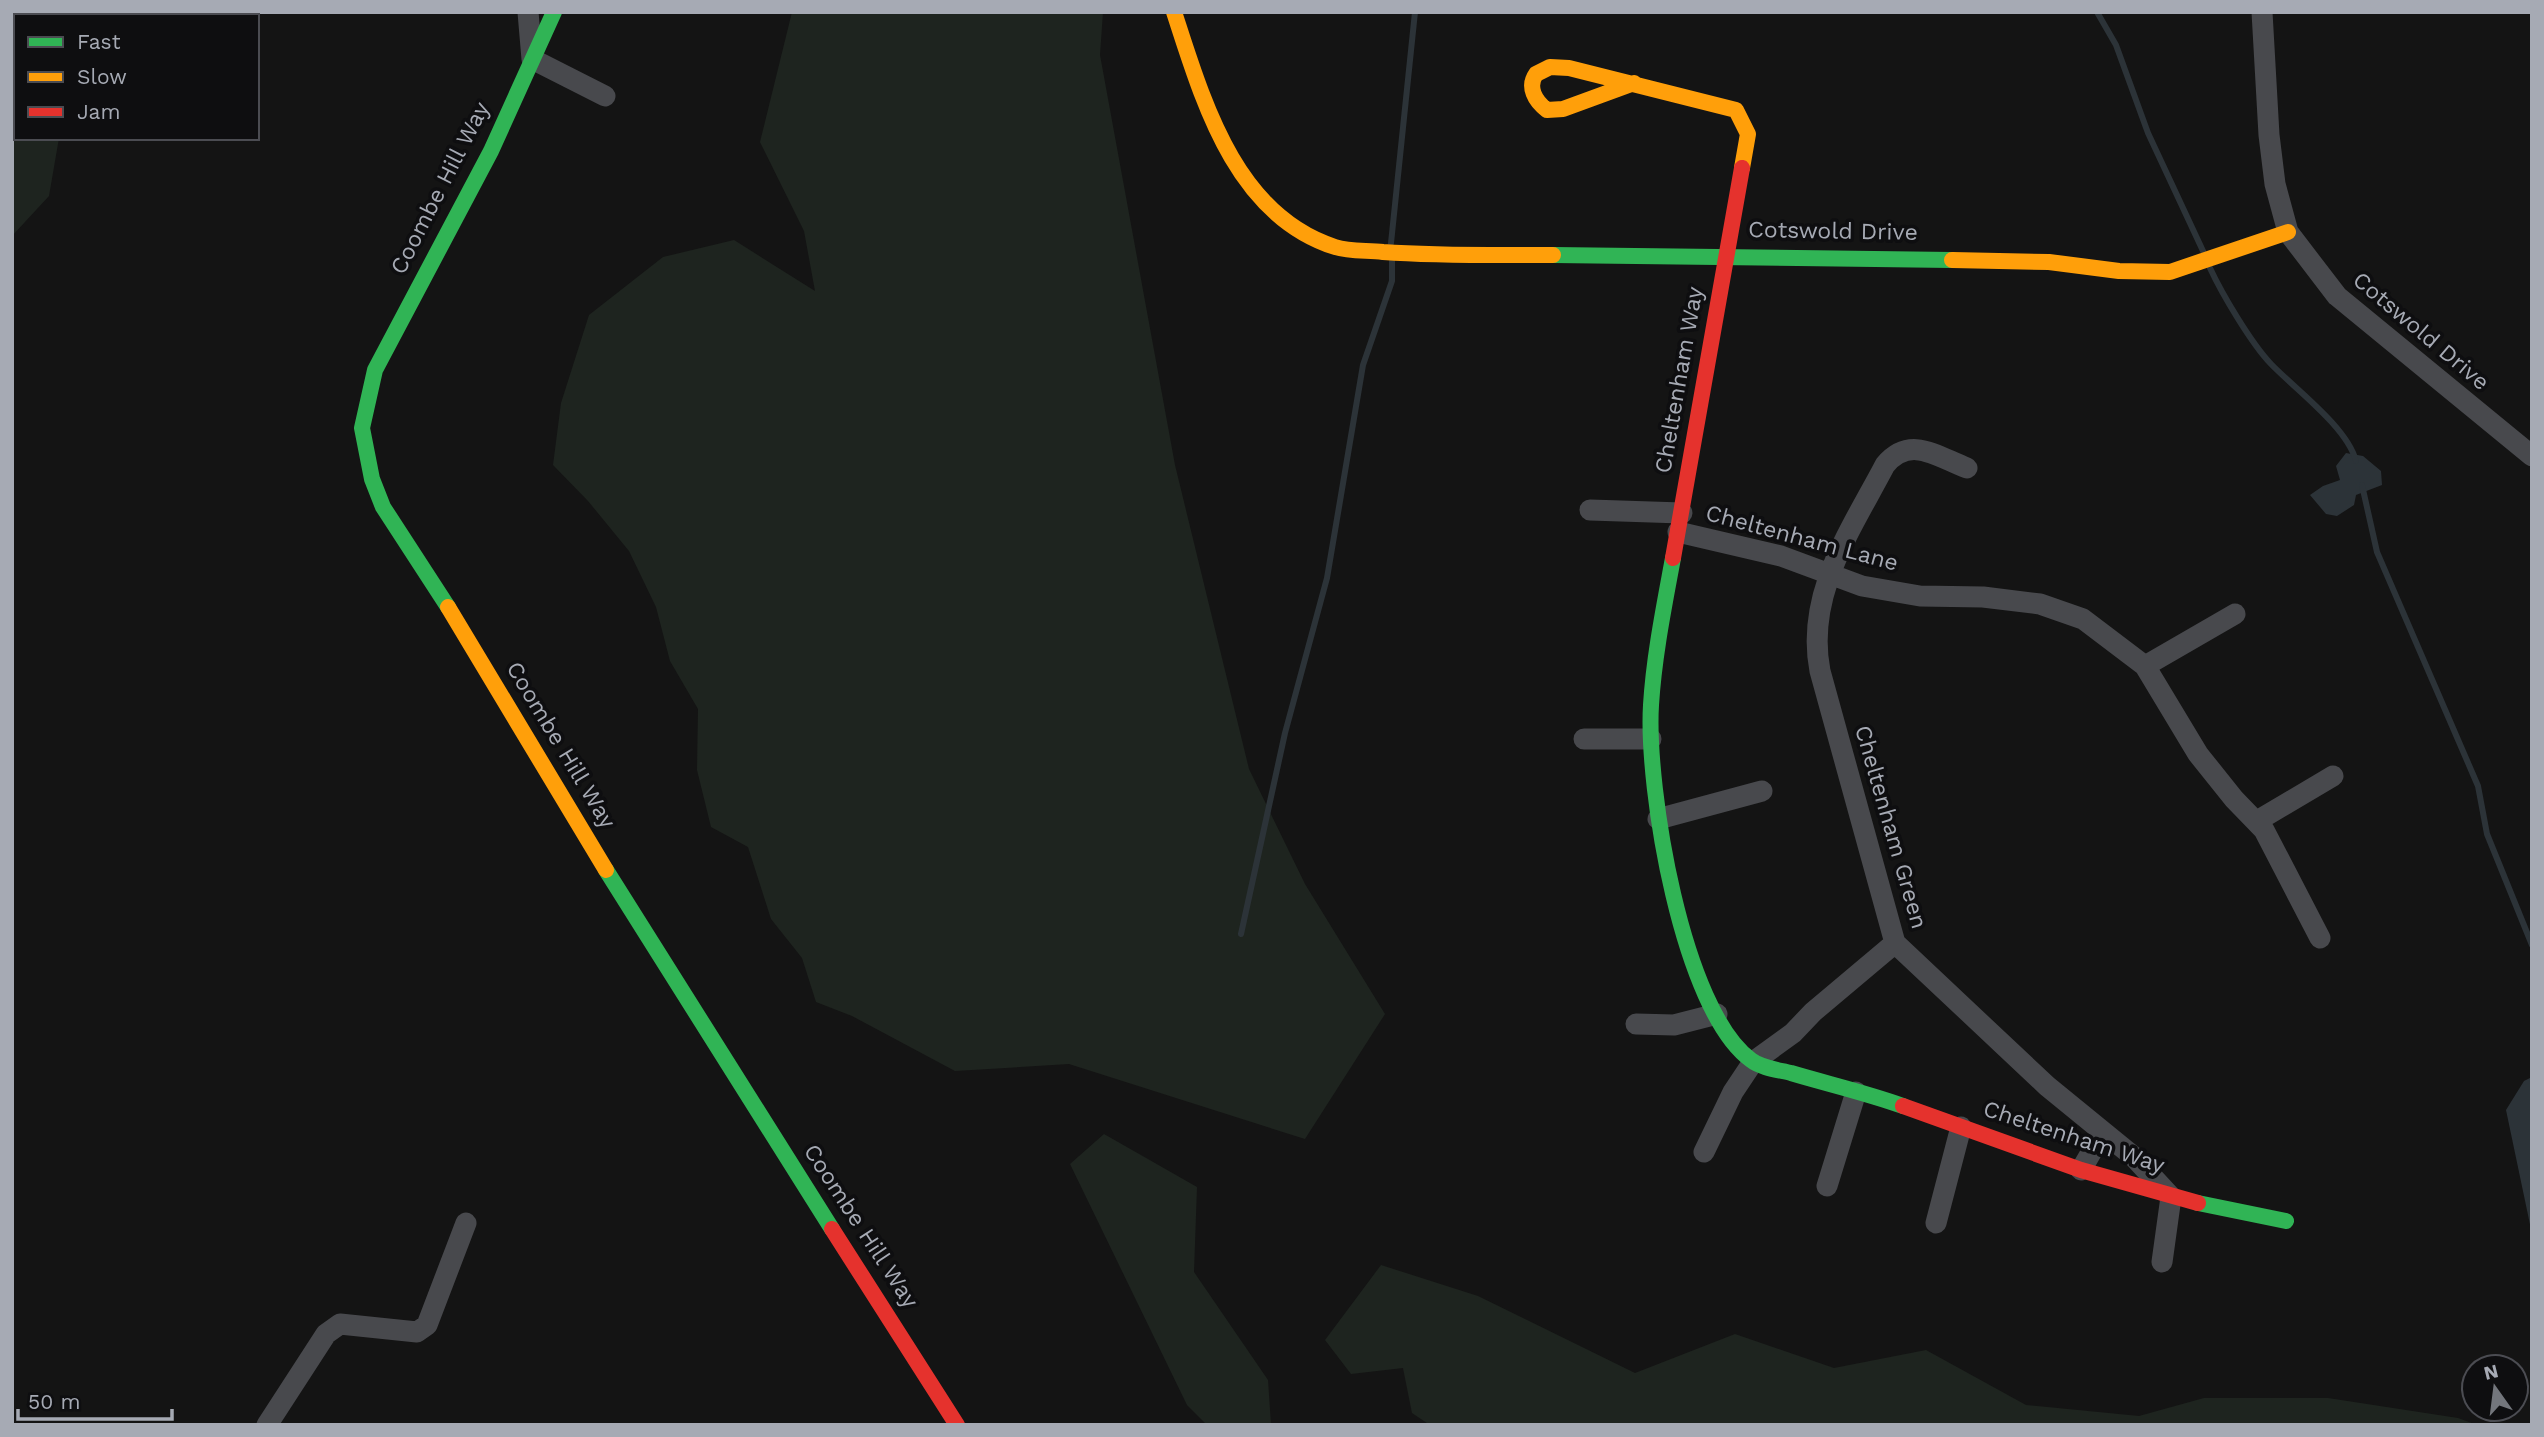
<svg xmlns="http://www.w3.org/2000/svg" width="2544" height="1437" font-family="'Work Sans',sans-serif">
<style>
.green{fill:#1e241f}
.water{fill:#2c3338}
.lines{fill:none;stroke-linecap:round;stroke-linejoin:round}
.stream{stroke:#2c3338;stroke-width:6}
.street{stroke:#48494d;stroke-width:21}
.fast{stroke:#30b455;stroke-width:16}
.slow{stroke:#ff9f0a;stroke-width:16}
.jam{stroke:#e5322d;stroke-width:16}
.labels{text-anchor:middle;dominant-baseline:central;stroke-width:7;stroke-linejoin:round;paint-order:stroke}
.street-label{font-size:23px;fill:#a6aab4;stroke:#0e0e10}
</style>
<rect width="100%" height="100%" fill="#141414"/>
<path class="green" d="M 12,12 L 61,12 L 59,16 L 16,16 L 16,138 L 59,138 L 49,196 L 12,236 Z
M 792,12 L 1103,12 L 1100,55 L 1175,465 L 1249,769 L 1305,884 L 1385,1014 L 1305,1139 L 1069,1064 L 955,1071 L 852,1016 L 816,1002 L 802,958 L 771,919 L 748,847 L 711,827 L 697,770 L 698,709 L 670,661 L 656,607 L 629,551 L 588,501 L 553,465 L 561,403 L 589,315 L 663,257 L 734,240 L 815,291 L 804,231 L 760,142 Z
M 1104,1134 L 1197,1187 L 1194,1272 L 1268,1380 L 1271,1425 L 1207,1425 L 1187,1405 L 1070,1164 Z
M 1381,1265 L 1478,1296 L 1635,1373 L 1735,1334 L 1834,1368 L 1926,1350 L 2026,1405 L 2139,1416 L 2204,1398 L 2328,1398 L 2458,1418 L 2477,1425 L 1430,1425 L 1412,1413 L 1403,1368 L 1351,1374 L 1325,1340 Z"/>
<path class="water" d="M 2346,453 L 2363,456 L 2381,471 L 2382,485 L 2356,495 L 2354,505 L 2337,516 L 2326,514 L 2310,495 L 2323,486 L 2340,480 L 2336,466 Z
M 2532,1077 L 2532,1234 L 2506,1110 L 2524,1081 Z"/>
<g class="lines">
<path class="stream" d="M 2097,12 L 2116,45 L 2148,133 L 2203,251
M 1391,243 L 1415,12
M 2210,268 C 2222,294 2251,343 2271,364 C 2295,389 2347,427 2356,461
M 2362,485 L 2377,552 L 2478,786 L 2487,834 L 2532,945
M 1241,934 L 1285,733 L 1327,578 L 1363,365 L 1392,281 L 1392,261"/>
<path class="street" d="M 528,12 L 532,59 L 605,96
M 2262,12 L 2269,135 L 2275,184 L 2288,232 L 2337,296 L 2532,456
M 1967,468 C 1936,456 1910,435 1885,465 C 1851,530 1805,594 1820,671 L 1895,943 L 2047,1086 L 2134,1157 L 2171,1197 L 2162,1262
M 1590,510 L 1682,513
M 1678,532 L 1781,556 L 1862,586 L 1920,596 L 1983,597 L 2040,604 L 2083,619 L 2145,666 L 2198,754 L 2234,799 L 2264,830 L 2320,938
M 2145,666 L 2235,614
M 1584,739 L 1651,739
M 1658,819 L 1762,791
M 2257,821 L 2333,776
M 1636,1024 L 1674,1025 L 1717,1014
M 1704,1152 L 1733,1092 L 1753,1062 L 1793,1033 L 1813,1012 L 1895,943
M 2081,1170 L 2103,1132
M 1827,1186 L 1856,1092
M 1936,1223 L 1961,1127
M 267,1425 L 326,1334 L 340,1324 L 417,1332 L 427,1325 L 466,1223"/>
<path class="fast" d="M 1553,255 L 1952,260
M 1673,558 C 1664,607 1654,656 1651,705 C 1646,787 1682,1010 1751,1060 C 1761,1068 1779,1070 1791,1073 C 1828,1084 1867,1093 1903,1106
M 448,607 L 383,507 L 372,479 L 362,428 L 375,370 L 491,151 L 554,12
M 606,870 L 832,1229
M 2198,1203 L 2286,1221"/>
<path class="slow" d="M 1174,12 C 1203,101 1235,215 1335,247 C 1350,252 1368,250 1383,252 C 1439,256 1496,255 1553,255
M 1634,83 L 1563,109 L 1547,110 C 1535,101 1527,87 1536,74 L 1550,67 L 1569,68 L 1736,110 L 1748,134 L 1742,168
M 1952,260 L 2049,262 L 2119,271 L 2170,272 L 2288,232
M 448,607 L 606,870"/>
<path class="jam" d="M 1673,558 L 1742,168
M 1903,1106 L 2081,1170 L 2198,1203
M 832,1229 L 957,1425"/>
</g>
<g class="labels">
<g class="street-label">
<text transform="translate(440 188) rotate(-63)">Coombe Hill Way</text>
<text transform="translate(1833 231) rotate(1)">Cotswold Drive</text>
<text transform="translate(2421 331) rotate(40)">Cotswold Drive</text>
<text transform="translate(1679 380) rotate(-80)">Cheltenham Way</text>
<text transform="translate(1802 538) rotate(15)">Cheltenham Lane</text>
<text transform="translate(561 745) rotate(59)">Coombe Hill Way</text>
<text transform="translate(1891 827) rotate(74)">Cheltenham Green</text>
<text transform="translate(2074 1137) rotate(18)">Cheltenham Way</text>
<text transform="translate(861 1226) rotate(57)">Coombe Hill Way</text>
</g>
</g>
<rect width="2544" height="1437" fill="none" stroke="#a6aab4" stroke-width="28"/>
<rect x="14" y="14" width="245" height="126" fill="#0e0e10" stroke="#4b4c52" stroke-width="2"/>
<rect x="28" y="37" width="35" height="10" fill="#30b455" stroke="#4b4c52" stroke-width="2"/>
<text x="77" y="49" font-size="21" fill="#a6aab4">Fast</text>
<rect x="28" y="72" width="35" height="10" fill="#ff9f0a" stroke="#4b4c52" stroke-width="2"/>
<text x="77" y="84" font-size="21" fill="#a6aab4">Slow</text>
<rect x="28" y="107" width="35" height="10" fill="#e5322d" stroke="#4b4c52" stroke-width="2"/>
<text x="77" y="119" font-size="21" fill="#a6aab4">Jam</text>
<g transform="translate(2495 1388) rotate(346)"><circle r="33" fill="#0e0e10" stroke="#4b4c52" stroke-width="2"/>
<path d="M0-5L12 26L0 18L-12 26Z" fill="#73767c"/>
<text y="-10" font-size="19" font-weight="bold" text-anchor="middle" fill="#a6aab4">N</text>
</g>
<path d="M18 1409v10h154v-10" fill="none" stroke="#a6aab4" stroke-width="3.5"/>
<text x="28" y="1409" font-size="21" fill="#a6aab4" stroke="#0e0e10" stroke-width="5" paint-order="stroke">50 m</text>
</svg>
